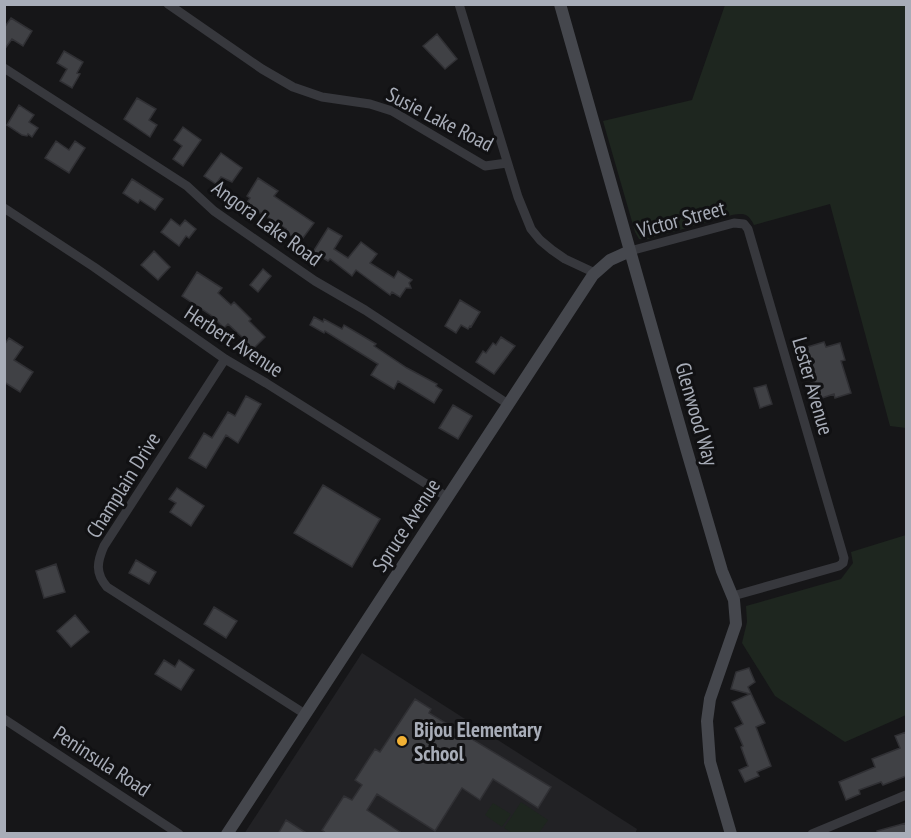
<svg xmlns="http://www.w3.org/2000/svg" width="911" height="838" font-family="'PT Sans Narrow',sans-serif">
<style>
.built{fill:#222225}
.green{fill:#1e261f}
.building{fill:#404145;stroke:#303034;stroke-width:1.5}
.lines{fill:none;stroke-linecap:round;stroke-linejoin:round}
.street{stroke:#37383d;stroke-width:9}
.secondary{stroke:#45474d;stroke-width:12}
.poi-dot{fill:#f2b134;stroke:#111113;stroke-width:2}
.labels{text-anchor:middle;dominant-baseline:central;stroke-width:6;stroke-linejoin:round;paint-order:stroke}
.street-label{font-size:21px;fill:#a8adb8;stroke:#111113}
.poi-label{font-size:21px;font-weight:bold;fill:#a8adb8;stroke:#111113;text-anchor:start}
</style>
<rect width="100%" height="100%" fill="#161618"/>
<path class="built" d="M 362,653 L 637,829 L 635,834 L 244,834 Z"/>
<path class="green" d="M 725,5 L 906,5 L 906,428 L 890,426 L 830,204 L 754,225 C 748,213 744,213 732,215 L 648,239 L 639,239 L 635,232 L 603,121 L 692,100 Z
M 906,535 L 906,715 L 845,742 L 775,696 L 742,643 L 747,622 L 746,606 L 841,579 L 853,563 L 851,552 Z
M 521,802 L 548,820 L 539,833 L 512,833 L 504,828 Z
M 493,803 L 511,814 L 502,827 L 485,815 Z"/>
<path class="building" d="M 11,18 L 32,31 L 23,46 L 12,39 L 4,50 L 4,28 Z
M 437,34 L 457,59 L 445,69 L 423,46 Z
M 64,51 L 83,62 L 77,73 L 80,74 L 72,88 L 60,81 L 67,69 L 57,63 Z
M 137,98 L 156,109 L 149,120 L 157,125 L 150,137 L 124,119 Z
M 19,105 L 34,115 L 29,122 L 38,128 L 32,137 L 28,134 L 27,136 L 22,135 L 7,125 Z
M 183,127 L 201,140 L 183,166 L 173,159 L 182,146 L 174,140 Z
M 56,141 L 69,150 L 75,141 L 85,148 L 69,173 L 45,158 Z
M 221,153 L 242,168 L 232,182 L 221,177 L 216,184 L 204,176 Z
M 258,178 L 278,191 L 274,196 L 314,223 L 300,242 L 284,231 L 286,229 L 246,204 L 250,198 L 247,196 Z
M 132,179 L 163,199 L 155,210 L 140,200 L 138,203 L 123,193 Z
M 171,219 L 180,226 L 185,220 L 196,229 L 189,238 L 186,236 L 179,246 L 161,232 Z
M 328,228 L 342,236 L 334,249 L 348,258 L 361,242 L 377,254 L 370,263 L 394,278 L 398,271 L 412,280 L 409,283 L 411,288 L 406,288 L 400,297 L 392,292 L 390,295 L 356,270 L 352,276 L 330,259 L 328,261 L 313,252 Z
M 154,251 L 170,267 L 158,280 L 141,265 Z
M 263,269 L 271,276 L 258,292 L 250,285 Z
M 197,272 L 222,288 L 218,293 L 231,305 L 234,302 L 251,319 L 249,321 L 265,337 L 250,352 L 239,342 L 243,338 L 228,324 L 224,328 L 212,316 L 182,296 Z
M 460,300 L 480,312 L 471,327 L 470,326 L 468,329 L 461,325 L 456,333 L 445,326 Z
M 314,317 L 323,322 L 324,319 L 342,329 L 344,325 L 376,344 L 374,346 L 407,368 L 437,384 L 436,386 L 442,390 L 434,403 L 398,381 L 394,389 L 371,375 L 378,364 L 325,331 L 324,333 L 310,325 Z
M 501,337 L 515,346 L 494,374 L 476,362 L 483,351 L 486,353 L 493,343 L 496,345 Z
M 9,338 L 23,347 L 14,360 L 33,372 L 20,392 L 4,382 L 4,345 Z
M 824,342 L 826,347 L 840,343 L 845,360 L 841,361 L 851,393 L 835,398 L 834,394 L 816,400 L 811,383 L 814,382 L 804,348 Z
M 766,385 L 772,404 L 760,408 L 754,388 Z
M 246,396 L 261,404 L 238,443 L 226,435 L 206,468 L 189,458 L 204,433 L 212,438 L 228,412 L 235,416 Z
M 453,405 L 472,416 L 458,439 L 439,428 Z
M 323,485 L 380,519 L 352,567 L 294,533 Z
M 177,488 L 204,506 L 191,526 L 170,512 L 176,503 L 169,499 Z
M 136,560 L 156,572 L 149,584 L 129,573 Z
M 56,564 L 65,592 L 44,598 L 36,571 Z
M 214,607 L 237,621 L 226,638 L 204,624 Z
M 75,615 L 89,632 L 71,647 L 57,631 Z
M 164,660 L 175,667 L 179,660 L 194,670 L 181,690 L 155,674 Z
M 749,668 L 755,682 L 748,687 L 765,723 L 756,727 L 771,766 L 757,772 L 759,776 L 745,782 L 739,770 L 748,766 L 741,747 L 743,746 L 735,728 L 743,724 L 732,702 L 750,694 L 731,689 L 736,672 Z
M 415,699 L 431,709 L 429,713 L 551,787 L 538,808 L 493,779 L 480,800 L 462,788 L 435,831 L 377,794 L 367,810 L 403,834 L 327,834 L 322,830 L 344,796 L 352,800 L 362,785 L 355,780 L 375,749 L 380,752 Z
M 906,732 L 906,776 L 883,785 L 881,782 L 859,790 L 860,794 L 846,800 L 839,782 L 875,767 L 872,759 L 900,748 L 895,736 Z
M 286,820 L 308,834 L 278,834 Z
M 906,823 L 906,834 L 878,834 L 877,831 Z"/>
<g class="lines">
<path class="street" d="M 168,4 L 262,69 L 293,87 L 322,97 L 370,104 L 392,111 L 485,166 L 507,163
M 459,4 L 518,197 L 531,229 L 540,240 L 552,250 L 565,259 L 595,273
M 4,68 L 187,186 L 214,211 L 315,281 L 365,310 L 508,404
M 4,208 L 94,267 L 225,359 L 266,383 L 447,497
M 630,251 L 734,223 L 744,224 L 748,229 L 844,558 L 843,563 L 839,566 L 733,596
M 225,359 L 104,546 C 97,562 95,573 107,587 L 305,714
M 4,719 L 179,834
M 812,834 L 906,795"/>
<path class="secondary" d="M 560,4 L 686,448 L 722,571 L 734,600 L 736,624 L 710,699 L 707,721 L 710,762 L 731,834
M 227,834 L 593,275 L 610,260 L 630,251"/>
</g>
<circle class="poi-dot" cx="402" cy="741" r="6"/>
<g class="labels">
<g class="street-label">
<text transform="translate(440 119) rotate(27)">Susie Lake Road</text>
<text transform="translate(681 219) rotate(-15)">Victor Street</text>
<text transform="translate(267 223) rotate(36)">Angora Lake Road</text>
<text transform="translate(234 341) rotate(33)">Herbert Avenue</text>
<text transform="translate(813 386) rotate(74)">Lester Avenue</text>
<text transform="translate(697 414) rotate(74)">Glenwood Way</text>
<text transform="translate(123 485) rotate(-58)">Champlain Drive</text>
<text transform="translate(406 525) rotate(-57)">Spruce Avenue</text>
<text transform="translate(102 761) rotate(33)">Peninsula Road</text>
</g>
<g class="poi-label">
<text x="414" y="729">Bijou Elementary<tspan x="414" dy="24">School</tspan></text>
</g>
</g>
<rect width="911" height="838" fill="none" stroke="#a8adb8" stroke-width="12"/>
</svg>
